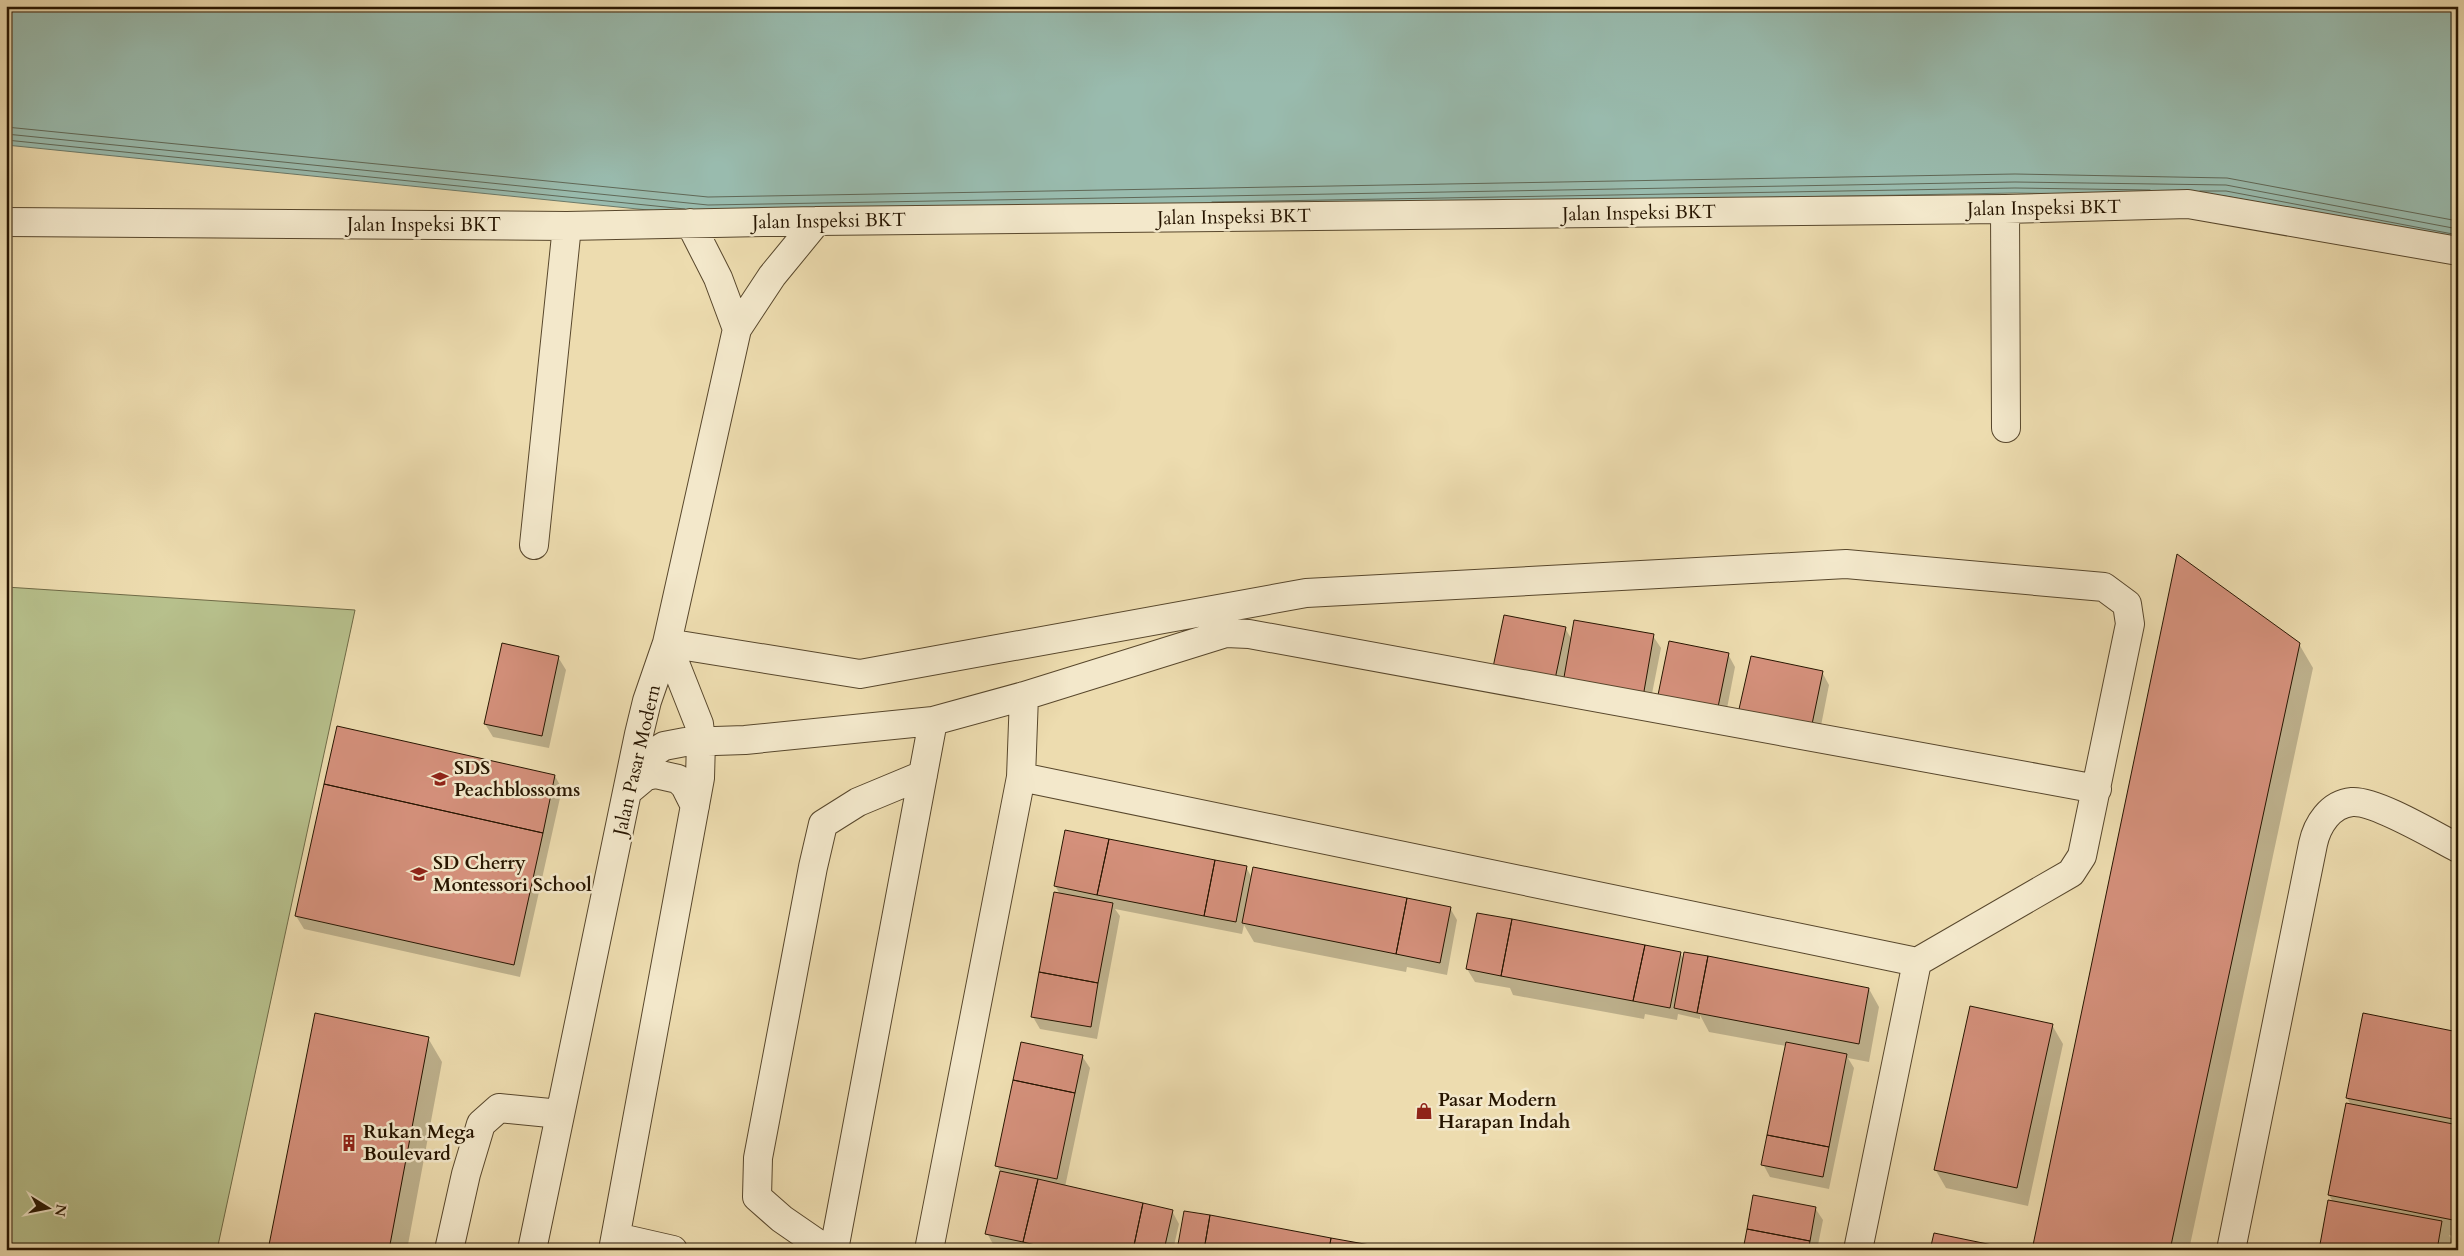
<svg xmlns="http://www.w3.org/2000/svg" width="2464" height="1256" font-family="Cardo,serif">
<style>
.green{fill:#b7c08c;stroke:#6f6a46}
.water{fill:#99bbae;stroke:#6b7968}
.shadow{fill:#0003}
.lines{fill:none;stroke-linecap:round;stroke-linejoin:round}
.shore{stroke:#606857;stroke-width:1}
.building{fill:#d4907b;stroke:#271500}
.minor-casing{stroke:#58472c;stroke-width:30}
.minor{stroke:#f3e8cb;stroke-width:28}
.labels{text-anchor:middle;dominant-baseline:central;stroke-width:5;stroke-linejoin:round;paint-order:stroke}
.street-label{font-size:19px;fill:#271500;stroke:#f3e8cb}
.poi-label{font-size:19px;font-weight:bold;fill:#271500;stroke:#f3e8cb;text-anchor:start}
</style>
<rect width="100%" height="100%" fill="#eddcaf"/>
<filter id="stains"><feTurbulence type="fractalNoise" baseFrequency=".004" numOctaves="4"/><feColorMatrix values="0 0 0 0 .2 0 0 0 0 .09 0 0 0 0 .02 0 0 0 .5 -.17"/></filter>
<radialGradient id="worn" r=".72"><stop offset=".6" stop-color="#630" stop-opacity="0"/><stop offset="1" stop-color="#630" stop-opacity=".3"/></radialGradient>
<path class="green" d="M 6,587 L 355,610 L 217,1250 L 6,1250 Z"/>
<path class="water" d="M 6,6 L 2458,6 L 2458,240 L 2225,196 L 2015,193 L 707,216 L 6,145 Z"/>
<path class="shadow" d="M 1505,616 L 1565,628 L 1572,640 L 1653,636 L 1661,648 L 1649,709 L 1561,696 Z
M 2299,644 L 2313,668 L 2189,1250 L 2034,1250 Z
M 1728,654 L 1735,667 L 1724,724 L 1666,712 Z
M 558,657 L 566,670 L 549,748 L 493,737 L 485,724 Z
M 1822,672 L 1829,685 L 1817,746 L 1746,731 Z
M 555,776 L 562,789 L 520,977 L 304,929 L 296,916 Z
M 1246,867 L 1252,878 L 1450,908 L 1457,920 L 1447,975 L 1407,967 L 1406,972 L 1254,942 L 1244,925 L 1242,934 L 1115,909 L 1120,916 L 1097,1039 L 1040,1029 L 1033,1017 L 1060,894 L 1055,886 Z
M 1680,953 L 1684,960 L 1869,989 L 1879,1007 L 1869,1062 L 1848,1058 L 1854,1068 L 1829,1189 L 1770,1177 L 1763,1164 L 1786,1046 L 1709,1032 L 1700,1015 L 1700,1019 L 1678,1014 L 1677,1020 L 1645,1014 L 1644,1019 L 1513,995 L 1510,988 L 1475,982 L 1467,969 Z
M 2052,1025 L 2063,1044 L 2028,1206 L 1946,1188 L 1935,1169 Z
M 2458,1033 L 2458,1237 L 2449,1235 L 2452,1241 L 2451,1250 L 2320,1250 L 2333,1202 L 2329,1195 L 2351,1105 L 2347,1098 Z
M 428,1038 L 442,1062 L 407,1250 L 270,1250 Z
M 1082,1056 L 1090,1068 L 1065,1187 L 1172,1211 L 1179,1224 L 1173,1250 L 1011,1250 L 994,1246 L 987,1233 L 1001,1173 L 997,1166 Z
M 1815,1208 L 1823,1220 L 1817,1250 L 1744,1250 Z"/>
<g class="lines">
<path class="shore" d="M 6,127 L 708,197 L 2015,174 L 2227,178 L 2458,221
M 6,134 L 708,205 L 2015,182 L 2226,185 L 2458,229
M 6,140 L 685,209
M 2200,191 L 2226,191 L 2458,235
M 1212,202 L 2015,188 L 2150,190"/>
</g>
<path class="building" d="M 2177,554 L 2300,643 L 2170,1250 L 2032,1250 Z
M 1504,615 L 1566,627 L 1554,684 L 1492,672 Z
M 1574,620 L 1654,634 L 1643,697 L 1563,683 Z
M 1669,641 L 1729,653 L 1717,712 L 1657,700 Z
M 502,643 L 559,656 L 542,736 L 484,724 Z
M 1751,656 L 1823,671 L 1810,734 L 1737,718 Z
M 337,726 L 555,775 L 543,833 L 324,784 Z
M 324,784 L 543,833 L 514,965 L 295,916 Z
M 1065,830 L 1109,839 L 1097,895 L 1054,886 Z
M 1109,839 L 1215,860 L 1204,916 L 1097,895 Z
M 1215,860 L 1247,866 L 1236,922 L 1204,916 Z
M 1253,867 L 1407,898 L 1396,954 L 1242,923 Z
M 1054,892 L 1113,903 L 1098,983 L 1039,972 Z
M 1407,898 L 1451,907 L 1440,963 L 1396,954 Z
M 1477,913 L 1512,919 L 1501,976 L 1466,969 Z
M 1512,919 L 1645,945 L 1633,1001 L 1501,976 Z
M 1645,945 L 1681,952 L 1670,1008 L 1633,1001 Z
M 1684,952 L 1708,956 L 1697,1013 L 1674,1008 Z
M 1708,956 L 1869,988 L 1859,1044 L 1697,1013 Z
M 1039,972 L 1098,983 L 1091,1027 L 1031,1017 Z
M 1970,1006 L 2053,1024 L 2017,1188 L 1934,1170 Z
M 315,1013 L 429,1037 L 389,1250 L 268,1250 Z
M 2363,1013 L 2458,1032 L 2458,1120 L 2346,1098 Z
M 1021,1042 L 1083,1055 L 1075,1093 L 1013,1080 Z
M 1786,1042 L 1847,1054 L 1829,1147 L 1767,1135 Z
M 1013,1080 L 1075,1093 L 1057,1179 L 995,1166 Z
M 2346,1103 L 2458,1125 L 2458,1221 L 2328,1195 Z
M 1767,1135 L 1829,1147 L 1823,1177 L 1761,1165 Z
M 1000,1171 L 1038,1179 L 1023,1242 L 985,1234 Z
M 1038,1179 L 1143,1203 L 1133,1250 L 1056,1250 L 1023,1242 Z
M 1753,1195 L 1816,1207 L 1810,1241 L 1747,1229 Z
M 2328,1200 L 2442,1221 L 2437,1250 L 2319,1250 Z
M 1143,1203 L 1173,1210 L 1164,1250 L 1133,1250 Z
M 1184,1211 L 1210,1215 L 1204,1250 L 1177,1250 Z
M 1210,1215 L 1331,1238 L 1329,1250 L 1204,1250 Z
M 1747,1229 L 1810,1241 L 1808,1250 L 1743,1250 Z
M 1934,1233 L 2012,1249 L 2012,1250 L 1930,1250 Z
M 1331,1238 L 1370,1245 L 1369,1250 L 1329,1250 Z"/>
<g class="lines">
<g class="minor-casing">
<path id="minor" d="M 2005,209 L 2006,428
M 6,222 L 567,226 L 817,221 L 2005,209 L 2188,204 L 2458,251
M 690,223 L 718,278 L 737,329
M 534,545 L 567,226
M 667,643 L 860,674 L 1306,593 L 1846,564 L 2104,587 L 2127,604 L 2130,624 L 2082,856 L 2071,873 L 1917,962
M 632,771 L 648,756 L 664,746 L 685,742 L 745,740 L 933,721 L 1024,696 L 1226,633 L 1249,634 L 2097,789
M 1021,777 L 1917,962 L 1858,1250
M 628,791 L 646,776 L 656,774 L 678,779 L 685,786 L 695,806
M 616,1237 L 673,1250
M 449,1250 L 466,1174 L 481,1124 L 499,1108 L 560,1114
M 532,1250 L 639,734 L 647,701 L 667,643 L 737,329 L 772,276 L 817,221
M 613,1250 L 700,778 L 701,741 L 699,724 L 667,643
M 827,1250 L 782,1219 L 757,1197 L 758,1158 L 813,867 L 823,824 L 858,802 L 923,775
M 834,1250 L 933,721
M 929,1250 L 1021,777 L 1024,696
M 2231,1250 L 2313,844 C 2317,825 2330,804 2352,802 C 2375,800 2435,836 2458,848"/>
</g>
<use href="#minor" class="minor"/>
</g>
<defs>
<g id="school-bare" transform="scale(1.35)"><path d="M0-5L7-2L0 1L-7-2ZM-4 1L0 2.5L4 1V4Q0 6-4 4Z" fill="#8f2418" stroke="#f3e8cb" stroke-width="2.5" paint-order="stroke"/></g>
<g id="shop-bare" transform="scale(1.35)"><path d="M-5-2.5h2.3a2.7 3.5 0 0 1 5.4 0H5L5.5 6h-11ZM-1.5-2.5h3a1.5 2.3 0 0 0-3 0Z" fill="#8f2418" stroke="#f3e8cb" stroke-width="2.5" paint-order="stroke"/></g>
<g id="building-bare" transform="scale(1.35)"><path d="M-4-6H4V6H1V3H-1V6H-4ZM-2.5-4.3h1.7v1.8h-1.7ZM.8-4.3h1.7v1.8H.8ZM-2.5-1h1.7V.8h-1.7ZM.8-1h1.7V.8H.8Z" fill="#8f2418" stroke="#f3e8cb" stroke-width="2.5" paint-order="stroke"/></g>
</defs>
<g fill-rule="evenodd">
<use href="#school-bare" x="440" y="779"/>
<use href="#school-bare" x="419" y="874"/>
<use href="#shop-bare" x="1424" y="1111"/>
<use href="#building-bare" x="349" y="1143"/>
</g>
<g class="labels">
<g class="street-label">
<text transform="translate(2044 208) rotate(-1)">Jalan Inspeksi BKT</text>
<text transform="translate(1639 213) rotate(-1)">Jalan Inspeksi BKT</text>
<text transform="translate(1234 217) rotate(-1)">Jalan Inspeksi BKT</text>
<text transform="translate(829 221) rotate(-1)">Jalan Inspeksi BKT</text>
<text x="424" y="225">Jalan Inspeksi BKT</text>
<text transform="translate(637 760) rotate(-77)">Jalan Pasar Modern</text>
</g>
<g class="poi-label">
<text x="454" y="768">SDS<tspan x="454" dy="22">Peachblossoms</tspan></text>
<text x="433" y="863">SD Cherry<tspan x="433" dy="22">Montessori School</tspan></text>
<text x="1438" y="1100">Pasar Modern<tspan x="1438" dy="22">Harapan Indah</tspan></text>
<text x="363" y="1132">Rukan Mega<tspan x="363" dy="22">Boulevard</tspan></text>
</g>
</g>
<rect width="2464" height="1256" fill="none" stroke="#eddcaf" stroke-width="25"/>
<rect x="8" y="8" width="2449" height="1241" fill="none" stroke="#271500" stroke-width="2.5"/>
<rect x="12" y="12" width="2439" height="1231" fill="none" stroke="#271500"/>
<g transform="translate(48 1208) rotate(100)" stroke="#f3e8cb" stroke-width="4" paint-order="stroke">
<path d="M0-4L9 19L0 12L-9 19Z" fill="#271500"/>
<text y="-8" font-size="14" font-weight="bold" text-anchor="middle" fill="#271500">N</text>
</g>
<rect width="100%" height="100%" filter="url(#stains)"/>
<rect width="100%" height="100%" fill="url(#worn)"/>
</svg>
